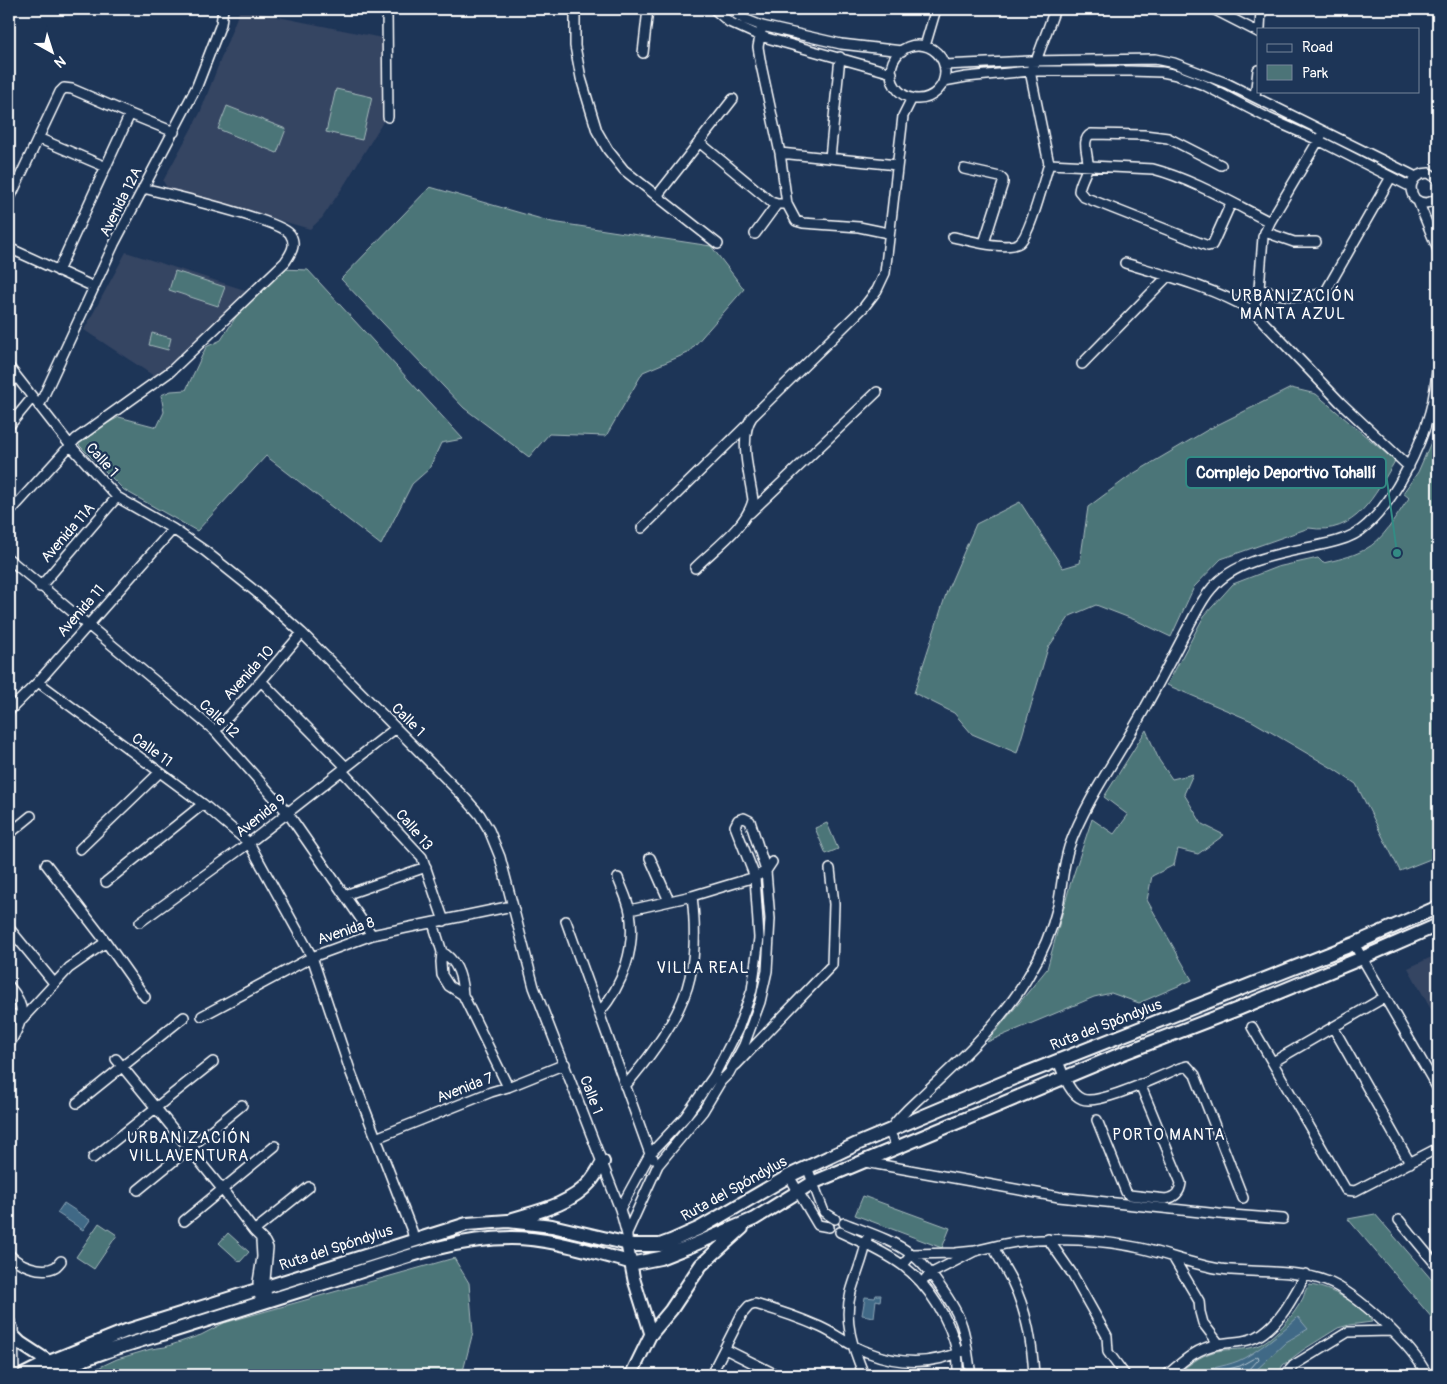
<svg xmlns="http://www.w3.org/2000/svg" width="1447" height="1384" font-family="Pangolin,sans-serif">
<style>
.built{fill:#344462}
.green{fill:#4c7478;stroke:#a6babc}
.water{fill:#3f6986;stroke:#8ca5b6}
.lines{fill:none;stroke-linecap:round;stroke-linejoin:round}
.shore{stroke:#b2c3cf;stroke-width:1}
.minor-casing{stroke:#fff;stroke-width:12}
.major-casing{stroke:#fff;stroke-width:15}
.highway-casing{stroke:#fff;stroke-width:16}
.minor{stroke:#1d3557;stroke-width:9}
.major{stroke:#1d3557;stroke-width:11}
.highway{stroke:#1d3557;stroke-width:12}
.labels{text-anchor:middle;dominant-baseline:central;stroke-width:4.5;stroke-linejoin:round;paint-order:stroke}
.street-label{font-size:15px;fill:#fff;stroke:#1d3557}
.neighbourhood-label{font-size:16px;letter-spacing:1px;fill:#fff;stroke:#1d3557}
.leader{fill:none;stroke:#338b84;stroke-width:2}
.callout-dot{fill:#338b84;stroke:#1d3557;stroke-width:2}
.callout{fill:#1d3557;stroke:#338b84;stroke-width:2}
.callout-label{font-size:16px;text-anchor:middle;font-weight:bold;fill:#fff}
</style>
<rect width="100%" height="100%" fill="#1d3557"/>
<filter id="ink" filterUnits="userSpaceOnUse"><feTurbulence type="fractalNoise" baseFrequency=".02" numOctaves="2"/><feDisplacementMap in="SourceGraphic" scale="10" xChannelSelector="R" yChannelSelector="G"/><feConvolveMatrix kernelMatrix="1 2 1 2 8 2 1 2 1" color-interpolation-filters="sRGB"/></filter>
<g filter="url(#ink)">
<path class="built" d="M 240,9 L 382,38 L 383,122 L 343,187 L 322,218 L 310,229 L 167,188 L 163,181 L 200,113 Z
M 126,252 L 248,291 L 194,346 L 157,378 L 84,330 Z
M 1438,954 L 1438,1022 L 1408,968 Z"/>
<path class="green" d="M 336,89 L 372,97 L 362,140 L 326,132 Z
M 227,106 L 286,129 L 277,153 L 218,129 Z
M 430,187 L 552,222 L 711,246 L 744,289 L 688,353 L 643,372 L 606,436 L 549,434 L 529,457 L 464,408 L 341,279 Z
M 280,269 L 308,270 L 463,439 L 441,443 L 429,469 L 412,484 L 381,545 L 266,456 L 197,531 L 124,490 L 75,441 L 119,417 L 157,427 L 164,412 L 161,395 L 171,391 L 186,390 L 206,347 L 221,340 L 246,301 Z
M 175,271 L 225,287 L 218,306 L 169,290 Z
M 152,333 L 171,338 L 168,350 L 149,345 Z
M 1291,388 L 1316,394 L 1395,461 C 1375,495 1356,536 1309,528 L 1221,559 L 1194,587 L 1171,637 L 1135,620 L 1096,605 L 1070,616 L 1048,648 L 1017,753 L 972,734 L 954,713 L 914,693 L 947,591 L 976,524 L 1020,502 L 1063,568 L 1080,563 L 1088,507 L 1131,475 L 1209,429 Z
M 1438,426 L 1438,856 L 1400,871 L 1356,784 L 1332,768 L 1252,721 L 1167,685 L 1204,616 L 1233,584 L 1277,567 L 1318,558 L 1323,563 C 1336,560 1351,557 1364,550 C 1384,540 1396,516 1409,498 L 1403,493 L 1418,472 Z
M 1146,730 L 1159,760 L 1172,779 L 1193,774 L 1184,794 L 1202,824 L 1224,835 L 1198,854 L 1178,849 L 1174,865 L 1152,876 L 1147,900 L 1192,980 L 1139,1003 L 1111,993 L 1094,997 L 987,1042 L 1047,969 L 1070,885 L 1092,819 L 1114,834 L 1128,815 L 1104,797 Z
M 827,823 L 838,849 L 826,854 L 815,828 Z
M 863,1196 L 950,1228 L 942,1248 L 855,1215 Z
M 1375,1214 L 1438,1287 L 1438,1325 L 1348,1219 Z
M 99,1223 L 117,1235 L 94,1269 L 76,1257 Z
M 228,1233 L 249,1252 L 240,1262 L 219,1243 Z
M 454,1258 L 469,1283 L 473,1332 L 462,1375 L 83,1375 L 117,1359 L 151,1349 L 165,1347 L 201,1335 L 224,1323 Z
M 1310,1285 C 1329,1287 1363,1305 1372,1322 L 1349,1325 L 1338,1328 L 1303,1350 L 1283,1365 L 1277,1375 L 1177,1375 C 1190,1363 1205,1352 1223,1350 C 1236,1349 1249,1350 1261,1344 C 1277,1335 1294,1315 1303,1298 C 1305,1293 1305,1289 1310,1285 Z"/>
<path class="water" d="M 64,1203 L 90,1220 L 83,1230 L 57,1213 Z
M 876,1295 L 881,1295 L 880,1301 L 876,1300 L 874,1317 L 862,1315 L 865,1297 L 875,1298 Z
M 1298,1317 L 1308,1329 L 1286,1342 L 1252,1374 L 1193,1375 C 1207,1368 1223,1367 1238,1361 C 1255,1354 1284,1330 1298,1317 Z"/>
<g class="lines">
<path class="shore" d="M 1205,1375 L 1240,1366 L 1258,1356 L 1259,1359 L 1249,1370 L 1248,1375"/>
<g class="minor-casing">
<path id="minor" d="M 387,9 L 388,117
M 575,9 L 575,46 L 581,78 L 597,131 L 608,150 L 624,170 L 718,244
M 714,9 L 729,22 L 760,36 L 892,73
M 728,9 L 744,19 L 762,26 L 841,44 L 902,51
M 1055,9 L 1036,61 L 1030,71 L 1049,164 L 1153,169 C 1192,179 1234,204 1270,222
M 1213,9 L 1258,32
M 762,26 L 758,47 L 761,65 L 780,153 L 787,204 L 796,221 L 803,223 L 859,227 L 888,233
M 1260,29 L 1261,9
M891 72a27 27 0 1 1 54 0a27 27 0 1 1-54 0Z
M 925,46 L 936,9
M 643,53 L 648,9
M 944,65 L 1030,61 L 1155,59 L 1174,63 L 1226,83 L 1416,177
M 944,81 L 966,77 L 1030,71 L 1130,71 L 1162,72 L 1177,75 L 1204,85 L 1268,118 L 1318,140 L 1411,187
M 1255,97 L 1258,70
M 130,114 L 174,132
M 1321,136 L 1270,222 L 1263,237 L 1259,289 C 1276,295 1310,302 1326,291 L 1391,177
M 38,138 L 106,167
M 699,142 L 771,202 L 777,204 L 787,204
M 780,153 L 897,165
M 830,158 L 840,57
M 1221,165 L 1168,138 L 1144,135 L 1091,134 C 1081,139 1088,154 1088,164 C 1087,173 1080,181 1079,191 L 1084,197 L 1208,246 L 1212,245 L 1214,241 L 1231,203
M 964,169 L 1000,177 L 1003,180 L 1003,183 L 984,243
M 1438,179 L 1429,173 C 1414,173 1406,186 1415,199 C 1423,205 1431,204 1438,197
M 657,196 L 733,99
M 9,200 L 60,92 L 64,88 L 72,89 L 130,114 L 58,271
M 1418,201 L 1438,250
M 1265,232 L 1294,242 L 1316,242
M 755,234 L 777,204
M 953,237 C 968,240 1006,251 1019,243 C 1030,236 1044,179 1049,164
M 9,248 L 94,287
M 1125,263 C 1168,276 1214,288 1253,311 L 1340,402 L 1409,467
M 1253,311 L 1259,289
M 1082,364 L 1168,276
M 9,367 L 70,445 L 117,497 L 173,529 L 205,551 L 255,591 L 302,633 L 466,799 L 480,815 L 489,830 L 500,857 L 534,987 L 620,1209 L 627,1235 L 627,1245
M 39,406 L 114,244 L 197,86 L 221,24 L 223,9
M 9,426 L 32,398
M 9,513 L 76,439 L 171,371 L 285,262 C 291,253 297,245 290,234 C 280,220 167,194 143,188
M 750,513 L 877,392
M 642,528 L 747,425
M 9,559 L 215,731 L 287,812 L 372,935
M 695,568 C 714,549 747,526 753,500 C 750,477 738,437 752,417 L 864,307 L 877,290 L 885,273 L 903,116 L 912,98
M 40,587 L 117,497
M 261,681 L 346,767
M 38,682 L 203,804 L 249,843 L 312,957 L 351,1073 L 412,1231 L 414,1240
M 9,711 L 38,682 L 173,529
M 215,731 L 261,681 L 302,633
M 342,771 L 422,857 L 444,921
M 9,834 L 31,816
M 80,849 L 159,773
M 650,858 L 669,901
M 46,864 L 106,942 L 145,997
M 106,882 L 203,804
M 345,895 L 426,867
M 630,910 L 692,896 L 755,877 L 766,871 L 772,862
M 566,921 L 650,1154 L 653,1158
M 140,922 L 249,843 L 396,728
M 433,923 L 442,952 L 441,962 L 442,975 L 449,986 L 463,995 L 508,1087
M 9,928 L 54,983
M 1354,944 L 1438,1089
M 442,952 C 458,961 462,978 463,995
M 9,986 C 29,1009 22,1021 9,1045
M 9,1013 L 22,1019 L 69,968 L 106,942
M 599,1013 C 623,985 636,948 630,912 C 628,900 622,889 618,878
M 202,1016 L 312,957 L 372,935 L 512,906
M 1252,1027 L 1346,1190 L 1355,1191 L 1438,1148
M 1333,1027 L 1410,1163
M 116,1059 L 222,1189 L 254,1231 L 265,1242 L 268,1248 L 265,1280 L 267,1300
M 1058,1061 C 1063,1073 1069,1094 1082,1099 C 1099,1106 1162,1075 1180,1068 L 1187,1066 L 1195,1075 L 1243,1198
M 1273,1062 L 1385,997
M 736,1065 L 832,965 L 834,904 L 830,869
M 625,1086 C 650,1057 682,1015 690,977 C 696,951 695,922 692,896
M 77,1103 L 184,1017
M 1097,1120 L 1126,1192 L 1129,1195 L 1166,1199 C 1176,1197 1180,1192 1181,1183 L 1140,1084
M 376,1138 L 491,1092 L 508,1087 L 565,1064
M 897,1147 L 889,1131 C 902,1112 914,1104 930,1088 C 964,1057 1007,1015 1029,975 C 1042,954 1052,930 1058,906 C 1062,886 1063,866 1069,847 C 1087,797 1121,753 1146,706 C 1160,681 1173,656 1186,631 C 1194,617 1201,600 1212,588 C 1240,555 1297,552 1337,541 C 1348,538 1359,533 1367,525 C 1395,500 1420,448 1430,412 C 1435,395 1437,375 1438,358
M 93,1158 L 213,1062
M 865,1162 L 1059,1197 L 1219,1214 L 1283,1219
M 807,1167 L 824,1212 L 835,1219
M 789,1176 L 818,1225 L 829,1227
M 138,1190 L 242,1105
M 620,1209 L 650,1154 L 685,1117 L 714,1076 L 738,1029 L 752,990 L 759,938 L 755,877 L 735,826 L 738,820 L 744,818 L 750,821 L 766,871 L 770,919 L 767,971 L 760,1002 L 744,1045 L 729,1073 L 721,1081 L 703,1111 L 658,1165 L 627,1233
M 1399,1220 L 1438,1267
M 184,1221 L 275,1146
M 844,1223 C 866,1232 891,1239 911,1254 C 927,1265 956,1306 962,1326 C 967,1341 968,1359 971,1375
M 254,1231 L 309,1187
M 840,1232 C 861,1242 883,1251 902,1265 C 928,1284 951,1321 957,1352 C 958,1359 958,1368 958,1375
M 1048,1239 L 1071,1272 L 1107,1336 L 1108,1352 L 1125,1375
M 993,1247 C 999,1258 1006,1270 1012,1281 C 1027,1311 1032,1342 1034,1375
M 975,1251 C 988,1248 1002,1244 1016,1242 C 1054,1237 1103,1240 1140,1248 C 1167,1254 1194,1265 1221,1269 C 1254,1273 1296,1269 1326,1281 C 1357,1293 1413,1346 1427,1375
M 9,1254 C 18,1265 42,1274 55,1267 C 57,1266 59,1263 61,1261
M 1173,1257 L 1199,1301 L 1200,1312 L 1203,1323 L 1219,1344
M 903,1265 L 912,1254 L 955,1253 L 975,1251 L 930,1274 L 926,1278
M 259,1295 L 258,1282 L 262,1257 L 261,1240
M 9,1320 L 13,1328 L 14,1375
M 725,1349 L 777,1375
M 711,1375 L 742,1314 L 749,1306 L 755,1304 C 776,1310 800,1318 820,1327 C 836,1334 850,1346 867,1352 C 900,1365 934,1365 967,1349
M 864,1375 C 853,1348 843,1321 851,1292 C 856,1274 864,1257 867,1239
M 1167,1375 C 1183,1361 1197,1348 1219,1344 C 1234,1341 1250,1343 1263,1333 C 1283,1319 1294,1295 1306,1274
M 1285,1375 L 1294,1365 L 1348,1332 L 1391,1331"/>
</g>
<g class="major-casing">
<path id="major" d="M 627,1245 L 634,1280 L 651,1334 L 631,1375"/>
</g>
<g class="highway-casing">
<path id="highway" d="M 513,1219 C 540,1211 571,1204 590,1182 C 595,1176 599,1169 603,1162
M 651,1334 L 671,1310 L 701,1265 L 742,1228
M 12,1335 L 20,1343 L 49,1362
M 23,1375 L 49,1362 L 126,1331 L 467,1224 L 508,1221 L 552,1226 L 633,1245 L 660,1245 L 671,1241 L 700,1228 L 789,1176 L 857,1144 L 1014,1078 L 1354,944 L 1438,907
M 48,1375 C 86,1356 129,1344 169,1332 C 220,1316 270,1300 321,1284 C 382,1266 446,1238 511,1238 C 552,1238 591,1252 630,1262 L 635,1263 L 660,1258 L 693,1245 L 754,1219 L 812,1183 L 1121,1054 L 1238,1009 L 1362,958 L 1438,925"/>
</g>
<use href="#minor" class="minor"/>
<use href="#major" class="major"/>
<use href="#highway" class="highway"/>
</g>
</g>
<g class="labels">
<g class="street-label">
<text transform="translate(121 202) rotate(-63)">Avenida 12A</text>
<text transform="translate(102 460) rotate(48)">Calle 1</text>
<text transform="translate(68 533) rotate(-49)">Avenida 11A</text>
<text transform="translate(81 611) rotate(-49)">Avenida 11</text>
<text transform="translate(249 673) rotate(-48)">Avenida 10</text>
<text transform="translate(219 719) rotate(43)">Calle 12</text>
<text transform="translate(408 720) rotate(45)">Calle 1</text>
<text transform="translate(152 750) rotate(36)">Calle 11</text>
<text transform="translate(261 816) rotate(-38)">Avenida 9</text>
<text transform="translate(414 830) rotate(50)">Calle 13</text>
<text transform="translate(346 931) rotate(-18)">Avenida 8</text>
<text transform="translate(1106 1025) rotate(-21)">Ruta del Spóndylus</text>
<text transform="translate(465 1088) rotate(-21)">Avenida 7</text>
<text transform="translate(591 1095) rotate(69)">Calle 1</text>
<text transform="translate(734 1189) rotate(-29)">Ruta del Spóndylus</text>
<text transform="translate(336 1248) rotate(-18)">Ruta del Spóndylus</text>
</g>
<g class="neighbourhood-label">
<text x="1293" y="296">URBANIZACIÓN<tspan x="1293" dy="18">MANTA AZUL</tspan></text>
<text x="703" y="968">VILLA REAL</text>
<text x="1169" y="1135">PORTO MANTA</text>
<text x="189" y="1138">URBANIZACIÓN<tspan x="189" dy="18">VILLAVENTURA</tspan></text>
</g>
</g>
<path class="leader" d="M1397 553L1386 473"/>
<circle class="callout-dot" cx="1397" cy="553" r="5"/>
<rect class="callout" x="1186" y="457" width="200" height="31" rx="5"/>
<g class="callout-label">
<text x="1286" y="478">Complejo Deportivo Tohallí</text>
</g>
<rect width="1447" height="1384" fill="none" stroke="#1d3557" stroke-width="30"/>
<rect x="15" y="15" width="1417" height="1354" fill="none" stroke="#fff" stroke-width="2" filter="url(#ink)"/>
<rect x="1257" y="28" width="162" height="65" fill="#1d3557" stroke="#77869a"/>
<rect x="1267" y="44" width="25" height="8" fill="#1d3557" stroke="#77869a"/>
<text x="1302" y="52" font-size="15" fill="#ffffff">Road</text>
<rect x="1267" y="65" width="25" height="15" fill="#4c7478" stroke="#77869a"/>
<text x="1302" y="78" font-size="15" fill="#ffffff">Park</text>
<g transform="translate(52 52) rotate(141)" stroke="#1d3557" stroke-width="4" paint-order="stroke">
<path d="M0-4L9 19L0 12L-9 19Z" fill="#ffffff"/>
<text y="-8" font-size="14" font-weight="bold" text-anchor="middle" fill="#ffffff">N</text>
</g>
</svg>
